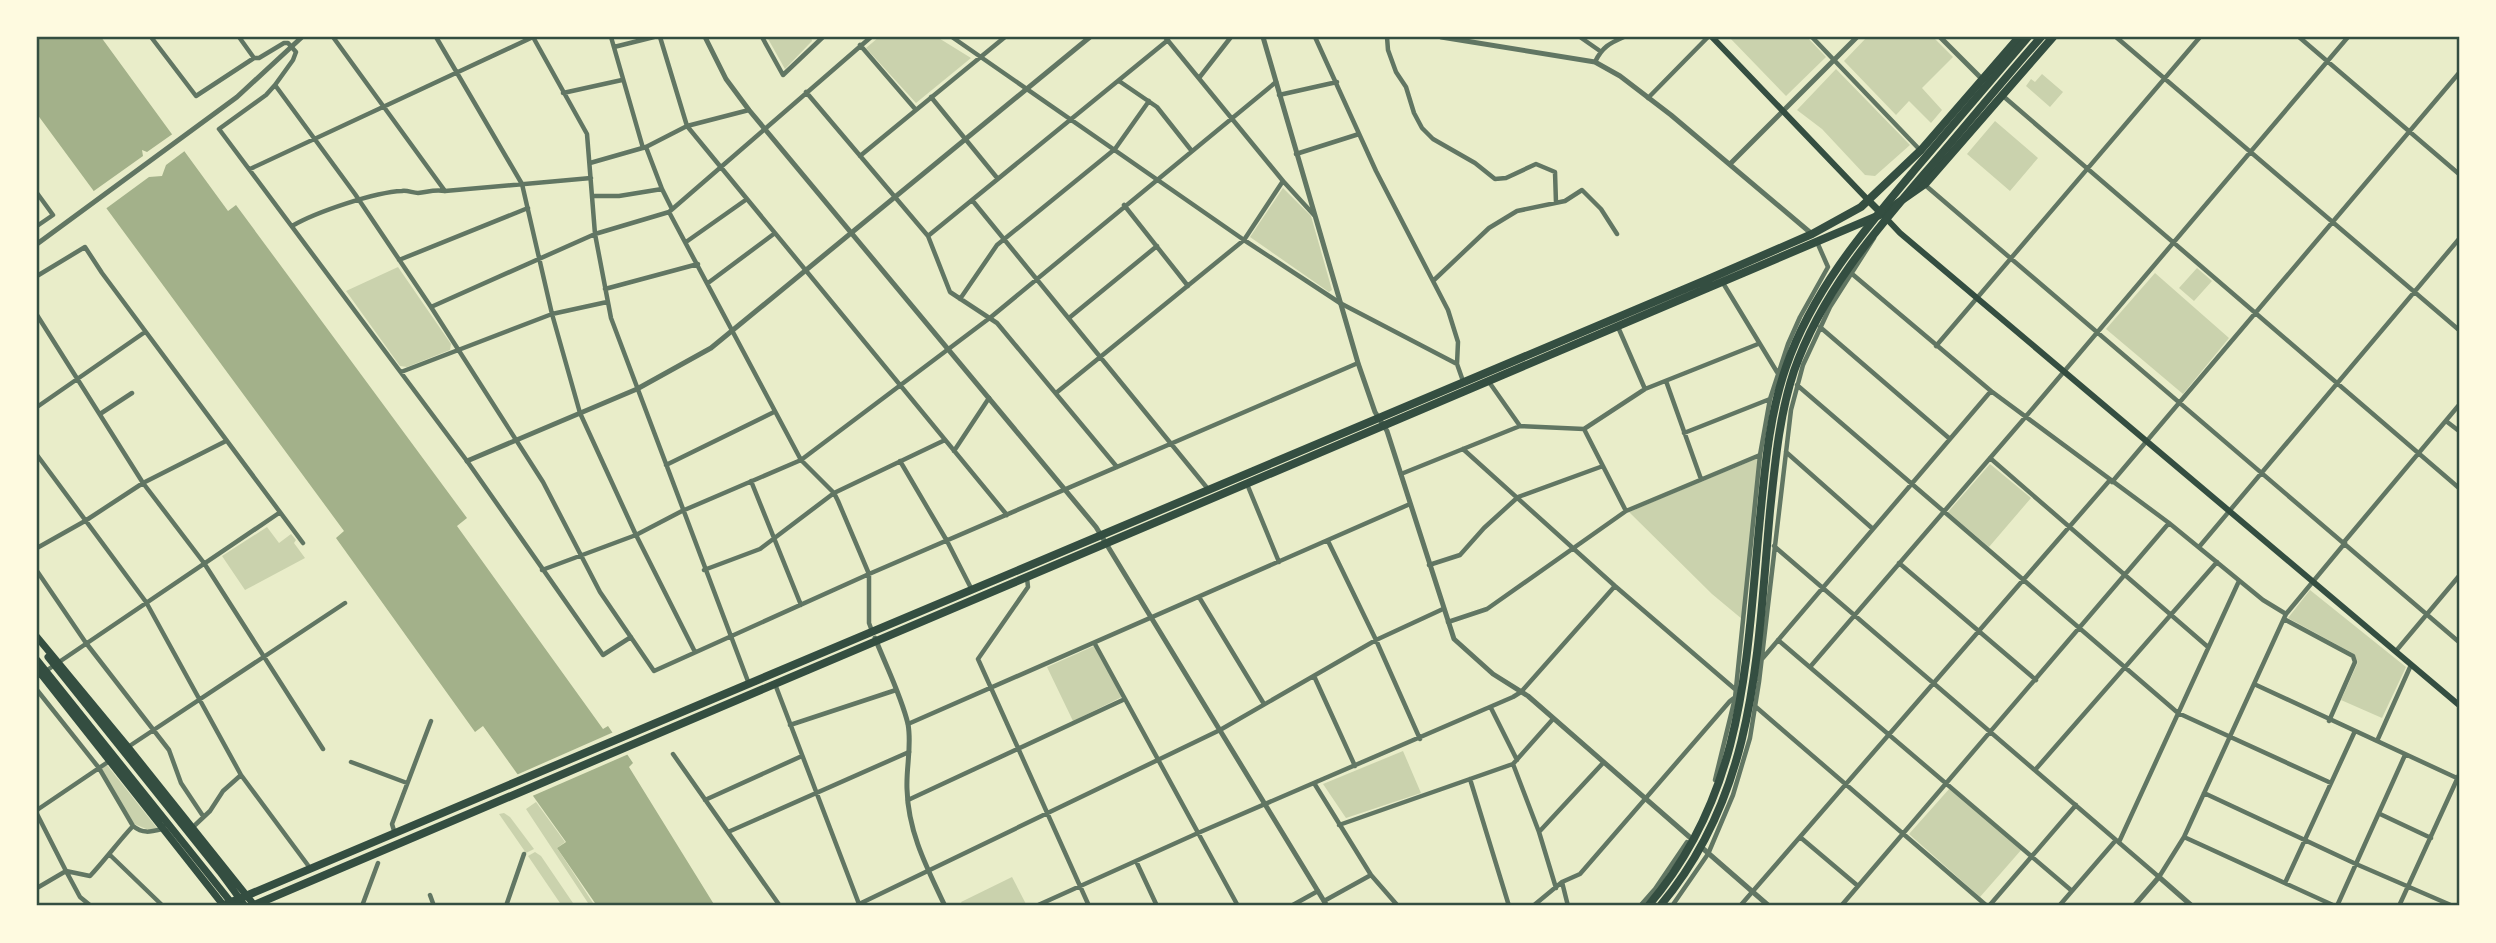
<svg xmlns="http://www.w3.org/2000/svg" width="2496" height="943" font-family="'Public Sans',sans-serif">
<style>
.green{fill:#cad2ad}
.water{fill:#a3b18a}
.pier{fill:#e9edc9}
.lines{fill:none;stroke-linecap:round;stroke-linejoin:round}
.minor{stroke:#617663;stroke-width:4.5}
.tertiary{stroke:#617663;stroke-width:5}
.secondary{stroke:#344e41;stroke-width:6}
.primary{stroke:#344e41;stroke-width:7}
.trunk{stroke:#344e41;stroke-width:8}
.motorway{stroke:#344e41;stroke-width:8}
.neatline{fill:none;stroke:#344e41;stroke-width:2.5}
</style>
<rect width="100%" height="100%" fill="#e9edc9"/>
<path class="green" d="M 767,37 L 811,37 L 812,41 L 785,69 Z
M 879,37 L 937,37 L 971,58 L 916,103 L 866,48 Z
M 1729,37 L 1807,37 L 1826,57 L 1786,96 Z
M 1867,37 L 1933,37 L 1953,57 L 1922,88 L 1942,110 L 1931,123 L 1909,101 L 1896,115 L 1844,61 Z
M 1836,69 L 1910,145 L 1875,176 L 1865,175 L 1822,129 L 1797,110 Z
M 2042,74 L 2063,92 L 2050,107 L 2026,86 L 2031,79 L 2035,82 Z
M 1995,121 L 2038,158 L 2010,191 L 1967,154 Z
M 1283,188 L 1311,216 L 1332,290 L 1329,292 L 1250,237 Z
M 398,267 L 451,344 L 450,350 L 407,367 L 400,366 L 346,291 Z
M 2197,268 L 2212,281 L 2194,301 L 2179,288 Z
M 2155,273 L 2229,338 L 2183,394 L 2106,329 Z
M 1758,458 L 1742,619 L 1712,594 L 1629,512 Z
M 1990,464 L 2031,498 L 1989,547 L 1948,512 Z
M 267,527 L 279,543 L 291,534 L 296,540 L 294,543 L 305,558 L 245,590 L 222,556 Z
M 2310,590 L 2406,667 L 2382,718 L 2341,700 L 2358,662 L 2354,654 L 2288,618 Z
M 1094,646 L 1122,697 L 1073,721 L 1047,667 Z
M 1403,751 L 1421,793 L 1346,818 L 1323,784 Z
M 107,765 L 157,828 L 149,830 L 134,824 L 101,769 Z
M 1950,788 L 2022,849 L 1980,897 L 1909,834 Z
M 536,802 L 565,842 L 557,848 L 595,906 L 590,906 L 526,809 Z
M 504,813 L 510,817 L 534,849 L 526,853 L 499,814 Z
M 535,852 L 541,856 L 575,906 L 562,906 L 528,856 Z
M 1012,877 L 1027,906 L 963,906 L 961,902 Z"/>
<path class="water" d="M 37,37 L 101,37 L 228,211 L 236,205 L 467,518 L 457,526 L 603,729 L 608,726 L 633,763 L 629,767 L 715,906 L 597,906 L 557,848 L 566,842 L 483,726 L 475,732 L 336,538 L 344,531 L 37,114 Z"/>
<path class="pier" d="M 174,133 L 186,150 L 166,165 L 162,176 L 149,177 L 104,210 L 91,193 L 143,156 L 142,150 L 147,152 Z
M 616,731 L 631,753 L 530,797 L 514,776 Z"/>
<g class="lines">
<path class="minor" d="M 151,37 L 196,96 L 254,58
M 239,37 L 254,58 L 259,58 L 284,43 L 288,43 L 296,52 L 293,60 L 275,85 L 355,194 L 431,307 L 543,482 L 600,592 L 654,671 L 869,574 L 1358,363
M 333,37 L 445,191
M 436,37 L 522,184 L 552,314 L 580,413 L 636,535 L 695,652
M 533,37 L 587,134 L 595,234 L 611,318 L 749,684
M 611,37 L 643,148
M 660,37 L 687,126 L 1007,515
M 762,37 L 783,75 L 823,37
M 952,37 L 1244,240 L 1340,303 L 1457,364 L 1463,381
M 1165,37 L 1283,181 L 1314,215
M 1315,37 L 1376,171 L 1448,310 L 1458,342 L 1457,364
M 1387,37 L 1388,50 L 1396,72 L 1406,87 L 1414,113 L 1422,128 L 1433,139 L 1475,163 L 1495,179 L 1506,178 L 1536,164 L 1555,172 L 1556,203
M 1580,37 L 1600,51
M 1812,37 L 1920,150
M 2116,37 L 2459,330
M 2299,37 L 2459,174
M 860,45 L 916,110
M 614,47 L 654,37
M 1595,62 C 1602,47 1610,43 1624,37
M 1199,78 L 1231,37
M 1119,81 L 1157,107 L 1191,150
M 275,85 L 266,95 L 219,129 L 467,461 L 603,655 L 631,637
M 806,92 L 928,236 L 950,292 L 997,323 L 1117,467
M 563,93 L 622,80
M 1279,95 L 1337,82
M 2003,96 L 2459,488
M 931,97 L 998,179
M 1648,98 L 1708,37
M 646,147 L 662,189 L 672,209
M 1296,154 L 1359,134
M 860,156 L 1005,37
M 590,163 L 646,147 L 687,126 L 749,110
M 250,169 L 533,37
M 1925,185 L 2459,642
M 37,193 L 53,215 L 37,226
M 592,196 L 619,196 L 662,189
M 972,200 L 1208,489
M 1124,205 L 1188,286
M 669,212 L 801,460 L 834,493 L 838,501 L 869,574 L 869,623 L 872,631
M 292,226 C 316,212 375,192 402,191 C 407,190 413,193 418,193 C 428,192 434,189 445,191 L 591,178
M 928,236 L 1168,40
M 686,242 L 747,199
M 399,260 L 528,208
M 1851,273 L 1991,391 L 2169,523 L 2263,600 L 2286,614
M 37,276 L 85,247 L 102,273 L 303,543
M 1433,281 L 1489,228 L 1517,211 L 1565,201 L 1582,190 L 1601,209 L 1617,234
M 708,283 L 775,233
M 1723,283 L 1777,372
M 605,289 L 698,264
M 960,299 L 997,245 L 1115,149 L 1149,101
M 431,307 L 595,234 L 669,212 L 871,37
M 37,315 L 143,483 L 204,563 L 323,749
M 1069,318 L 1157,246
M 1618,327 L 1645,389
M 1820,327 L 1950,439
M 1936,346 L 2200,37
M 401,372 L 552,314 L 607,302
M 1666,381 L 1701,479
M 1489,382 L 1520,426
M 1797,385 L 2178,713 L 2331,783
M 1056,393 L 1244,240 L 1283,181
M 37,407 L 145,332
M 100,414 L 132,393
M 2446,421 L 2459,431
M 1584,429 L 1645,389 L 1758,344
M 1684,433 L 1770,399
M 1463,449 L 1615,586 L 1736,690
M 954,451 L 989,398
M 1786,452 L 1873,529
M 37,455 L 146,602 L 241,775 L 310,868
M 1990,458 L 2208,647
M 900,461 L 947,541 L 972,590
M 666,465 L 774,412
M 1401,474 L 1520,426 L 1584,429 L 1626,511
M 751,481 L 801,605
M 2112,482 L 2459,73
M 1247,484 L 1279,562
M 1328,541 L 1376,640 L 1420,739
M 2344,542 L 2459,405
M 1774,546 L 2159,877 L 2184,837 L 2286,614 L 2345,543
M 2199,547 L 2459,239
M 37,548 L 85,521 L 143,483 L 226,441
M 1899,563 L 2036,680
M 1429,565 L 1460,555 L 1484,528 L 1518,497 L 1603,466
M 542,570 L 636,535 L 682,511 L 801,460 L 991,317 L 1276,82
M 704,570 L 760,549 L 834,493 L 945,440
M 37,571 L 86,643 L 169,750 L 181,783 L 203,816
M 1027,578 L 1028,587 L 978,659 L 1089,906
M 1199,597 L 1264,704
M 2284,619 L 2353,656 L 2355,662 L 2329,721
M 1448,622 L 1487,609 L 1626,511 L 1760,455
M 1778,640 L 2072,891
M 1095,644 L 1238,906
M 2396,651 L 2459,576
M 1762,659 L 1991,391
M 1810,667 L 2022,421 L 2348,37
M 1314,676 L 1355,766
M 37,677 L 279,513
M 775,684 L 859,904
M 2254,684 L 2459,779
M 37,690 L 99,768 L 133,826 C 143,834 150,832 162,829
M 1756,707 L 1987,906
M 1491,708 L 1517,760
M 908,724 L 1410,504
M 790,725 L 896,690
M 2377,741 L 2411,665
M 128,747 L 345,603
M 673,754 L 780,906
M 351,762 L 407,783
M 1513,764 L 1539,832 L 1556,888
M 2035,770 L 2217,562
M 1470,779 L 1509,906
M 1715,780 L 1735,698 L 1760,455 L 1770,399 L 1788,344 L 1800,317 L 1828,267 L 1817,242
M 1314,783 L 1371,875 L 1398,906
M 2204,793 L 2356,864 L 2453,906
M 705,800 L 802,756
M 908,800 L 1125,699
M 37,810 L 108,762
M 37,814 L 66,871 L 37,888
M 2380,814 L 2431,838
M 1339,825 L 1513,764 L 1553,719
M 193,827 L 210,811 L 223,791 L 241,775
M 728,832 L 909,752
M 1539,832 L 1603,763
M 395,834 L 392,824 L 431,721
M 1800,837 L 1858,886
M 2184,837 L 2335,906
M 2119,842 L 2239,581
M 110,855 L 163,906
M 1136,861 L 1157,906
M 1562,882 L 1568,906
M 2285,883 L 2355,731
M 430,895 L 434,906
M 1324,901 L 1371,875
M 91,906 L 80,897 L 66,871 L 90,876 C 105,860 118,842 133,826
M 362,906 L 378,863
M 506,906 L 524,854
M 855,906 L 1220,730 L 1376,640 L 1443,609
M 1036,906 L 1198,833 L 1513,697 L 1521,692 L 1615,586
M 1291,906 L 1318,891
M 1533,906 L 1562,882 L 1580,874 L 1730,701 L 1734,698
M 1640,906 L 1655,889 L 1687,842
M 1672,906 L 1708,854 L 1733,795 L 1750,738 L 1759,682 L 1791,410 L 1803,365 L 1830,307 L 1874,238
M 1740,906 L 2110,480
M 1841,906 L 2169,523
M 1989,906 L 2076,805
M 2059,906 L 2116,840
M 2337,906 L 2405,755
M 2399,906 L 2459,775"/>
<path class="tertiary" d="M 705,37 L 726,79 L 749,110 L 1096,527 L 1327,906
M 1263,37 L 1358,363 L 1375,412 L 1387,431 L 1454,639 L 1493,674 L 1528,696 L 1693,840
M 1441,37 L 1595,62 L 1620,76 L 1671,115 L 1812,234
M 1940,37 L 1983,80
M 1730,164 L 1857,37
M 37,244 L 237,97 L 302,37
M 467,461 L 637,389 L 711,348 L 1090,37
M 875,638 C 886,666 901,695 908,724 C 912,746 906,767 907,789 C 908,832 927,868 945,906
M 1700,846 L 1769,906
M 2134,906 L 2159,877 L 2192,906"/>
<path class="secondary" d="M 1712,37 L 1869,201
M 1884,216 L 1900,233 L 2459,705"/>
<path class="primary" d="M 1869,201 L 1882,214
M 37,637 L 128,747 L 255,906
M 48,657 L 220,872 L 245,906
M 37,660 L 234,906
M 37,669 L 224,906"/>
<path class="trunk" d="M 222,906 L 1706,280 L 1812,234 L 1861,207 L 1921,150 L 2019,37
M 252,906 L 1882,214 L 1925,184 L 2053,37"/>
<path class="motorway" d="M 1648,906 C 1746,791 1746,661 1760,518 C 1765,468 1769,416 1786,367 C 1813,289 1866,228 1918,166 C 1955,123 1991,80 2028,37
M 1660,906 C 1757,791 1757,653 1770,511 C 1775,464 1779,416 1794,371 C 1822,291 1877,229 1931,166 C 1968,123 2004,79 2041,37"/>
</g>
<rect width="2496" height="943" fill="none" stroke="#fefae0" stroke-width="77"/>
<rect x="38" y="38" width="2420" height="866" class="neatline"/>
</svg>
